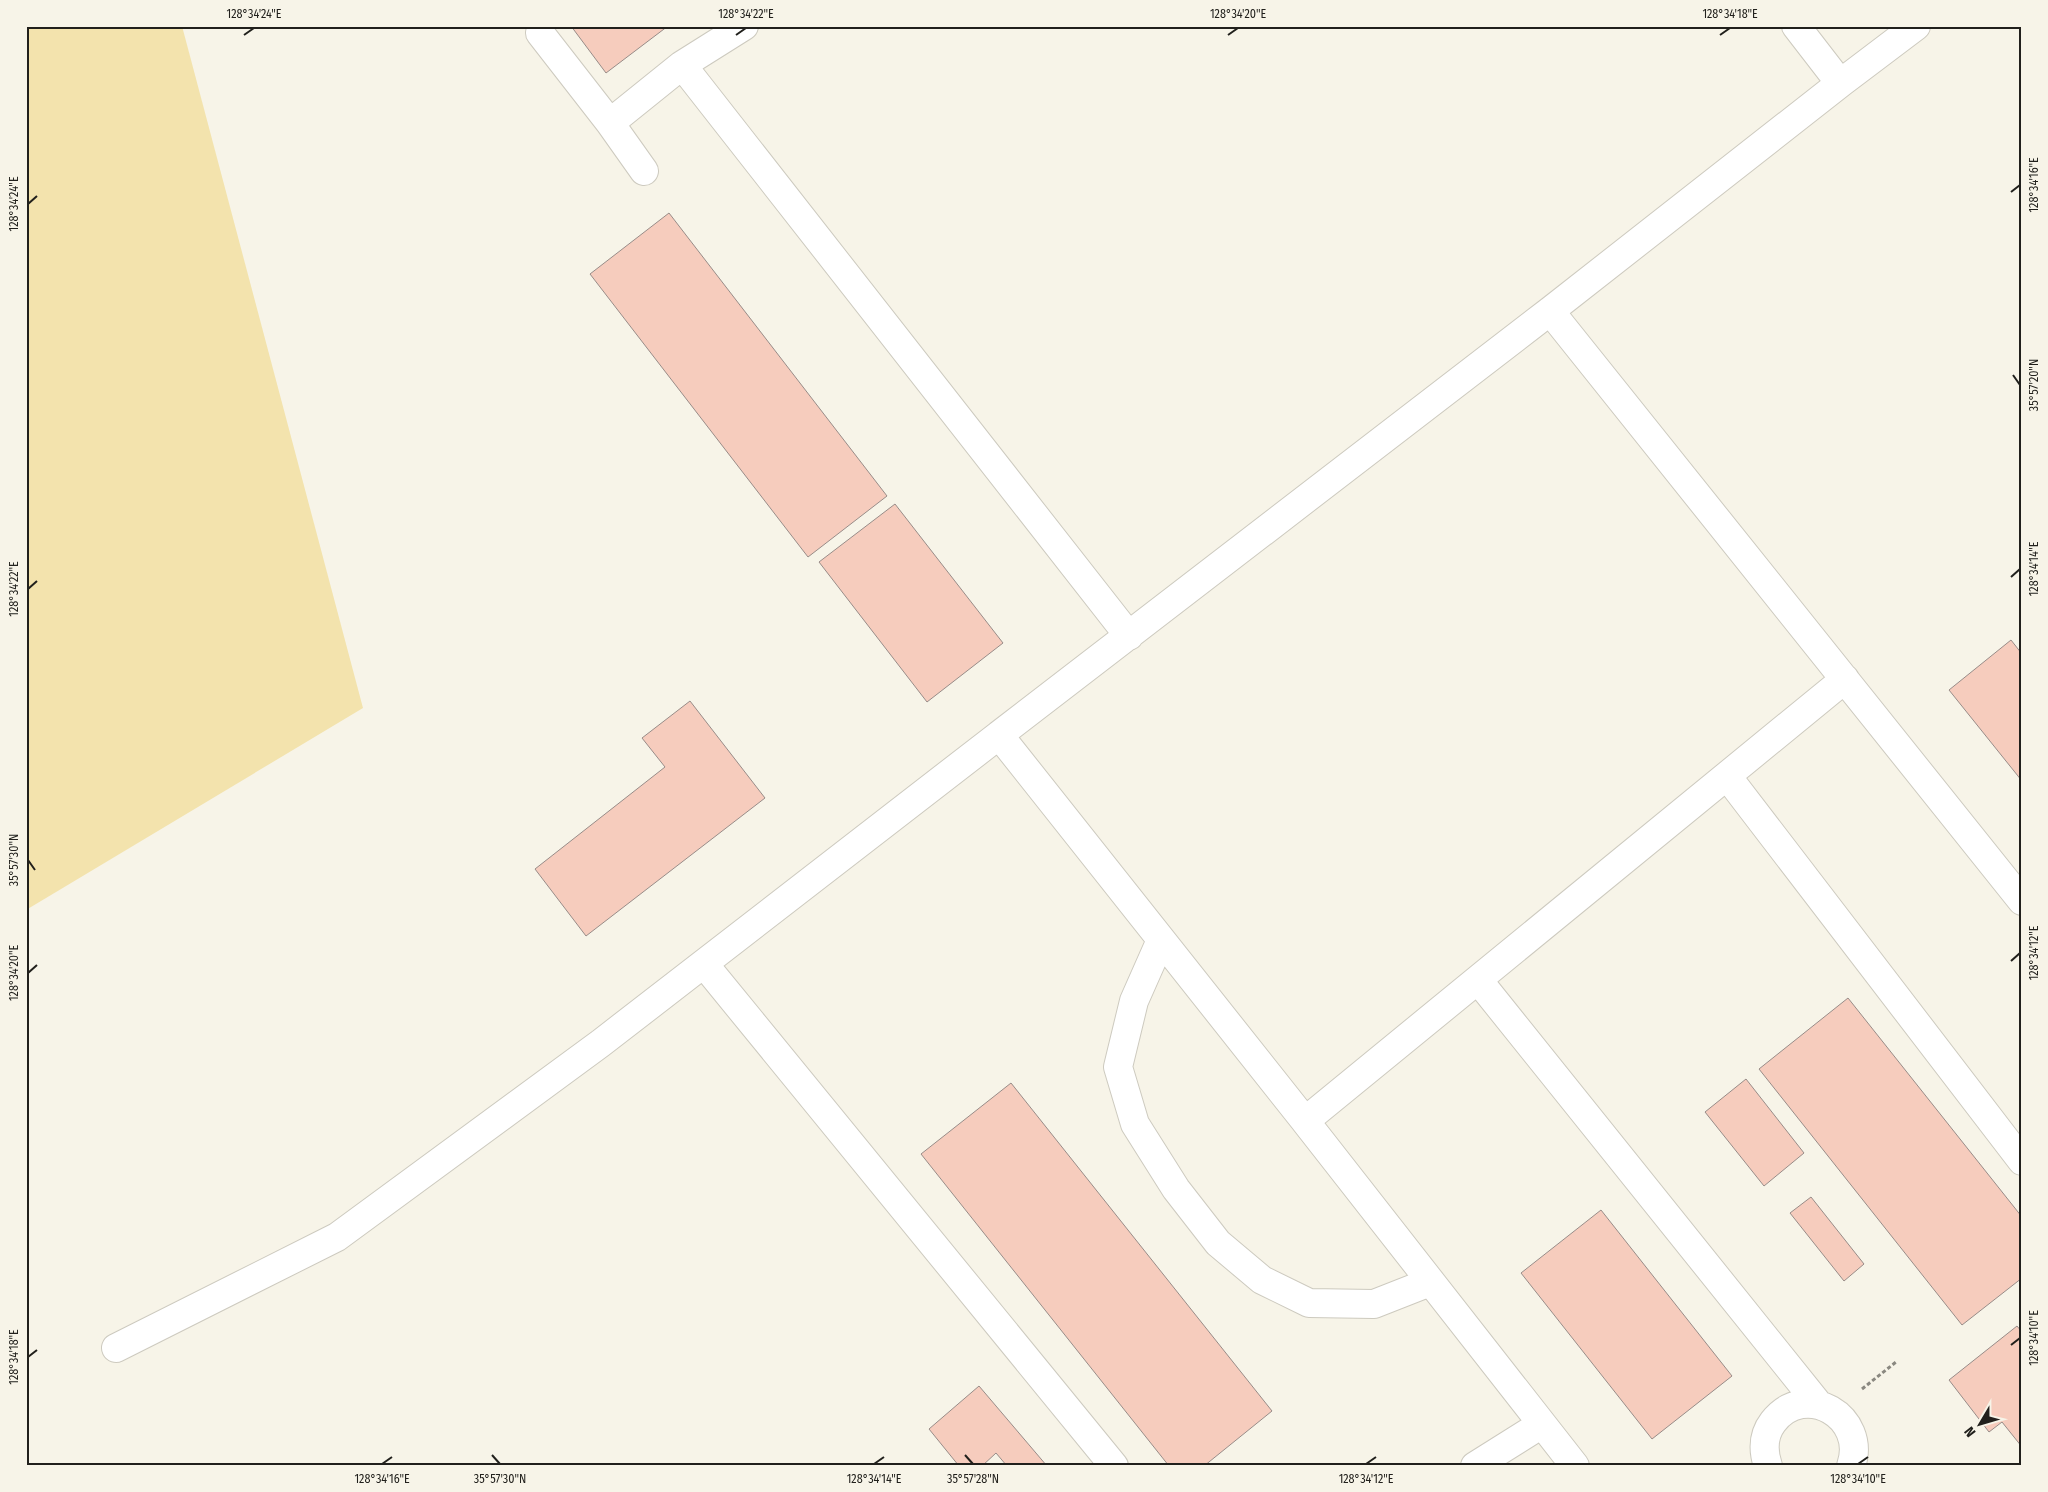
<svg xmlns="http://www.w3.org/2000/svg" width="2048" height="1492" font-family="'Fira Sans Condensed',sans-serif">
<style>
.green{fill:#f3e3ad}
.building{fill:#f6ccbd;stroke:#988c88}
.lines{fill:none;stroke-linecap:round;stroke-linejoin:round}
.minor-casing{stroke:#cdcabf;stroke-width:30}
.path{stroke:#8a8880;stroke-width:3;stroke-dasharray:4 2.5;stroke-linecap:butt}
.minor{stroke:#fff;stroke-width:28}
.ticks{fill:none;stroke:#21201c;stroke-width:2}
.neatline{fill:none;stroke:#21201c;stroke-width:2}
.ticks-label{font-size:12px;text-anchor:middle;fill:#21201c}
</style>
<rect width="100%" height="100%" fill="#f7f4e8"/>
<path class="green" d="M 26,26 L 182,26 L 363,708 L 26,910 Z"/>
<path class="building" d="M 571,26 L 668,26 L 606,73 Z
M 669,213 L 887,496 L 808,557 L 590,274 Z
M 895,504 L 1003,643 L 927,702 L 819,562 Z
M 2011,640 L 2022,654 L 2022,781 L 1949,690 Z
M 690,701 L 765,798 L 586,936 L 535,869 L 665,767 L 642,738 Z
M 1848,998 L 2022,1217 L 2022,1278 L 1962,1325 L 1759,1069 Z
M 1746,1079 L 1804,1153 L 1764,1186 L 1705,1112 Z
M 1011,1083 L 1272,1411 L 1204,1466 L 1169,1466 L 921,1154 Z
M 1811,1197 L 1864,1264 L 1844,1281 L 1790,1213 Z
M 1601,1210 L 1732,1376 L 1652,1439 L 1521,1273 Z
M 2017,1326 L 2022,1332 L 2022,1447 L 2002,1422 L 1989,1432 L 1949,1380 Z
M 979,1386 L 1047,1466 L 1007,1466 L 996,1453 L 982,1466 L 959,1466 L 929,1429 Z"/>
<g class="lines">
<g class="minor-casing">
<path id="minor" d="M 1796,26 L 1840,83
M 540,33 L 610,123
M 682,65 L 1129,636
M 644,171 L 610,123 L 682,65 L 744,26
M 1550,311 L 2022,901
M 1727,776 L 2022,1161
M 1161,940 L 1134,1001 L 1118,1067 L 1135,1124 L 1176,1189 L 1218,1243 L 1262,1280 L 1309,1303 L 1374,1304 L 1430,1282
M 704,964 L 1114,1466
M 1478,980 L 1819,1405
M 1305,1121 L 999,735 L 1550,311 L 1842,82 L 1916,26
M 116,1348 L 337,1237 L 601,1043 L 999,735
M 1475,1466 L 1542,1424
M 1575,1466 L 1305,1121 L 1845,679
M 1768,1466 C 1763,1451 1763,1435 1773,1422 C 1805,1380 1868,1417 1851,1466"/>
</g>
<path class="path" d="M 1862,1389 L 1896,1362"/>
<use href="#minor" class="minor"/>
</g>
<path class="ticks" d="M 244,35 L 254,28M 736,35 L 746,28M 1228,35 L 1238,28M 1720,35 L 1730,28M 2011,192 L 2020,185M 28,204 L 37,196M 2013,375 L 2020,385M 2011,577 L 2020,569M 28,589 L 37,581M 28,860 L 35,870M 2011,961 L 2020,953M 28,973 L 37,965M 2011,1345 L 2020,1338M 28,1357 L 37,1350M 492,1455 L 500,1464M 965,1455 L 973,1464M 382,1464 L 392,1457M 874,1464 L 884,1457M 1366,1464 L 1376,1457M 1858,1464 L 1868,1457"/>
<rect width="2048" height="1492" fill="none" stroke="#f7f4e8" stroke-width="55"/>
<g transform="translate(1980 1424) rotate(232)" stroke="#f7f4e8" stroke-width="4" paint-order="stroke">
<path d="M0-4L9 19L0 12L-9 19Z" fill="#21201c"/>
<text y="-8" font-size="14" font-weight="bold" text-anchor="middle" fill="#21201c">N</text>
</g>
<rect x="28" y="28" width="1992" height="1436" class="neatline"/>
<g class="ticks-label">
<text x="254" y="18">128°34'24"E</text>
<text x="746" y="18">128°34'22"E</text>
<text x="1238" y="18">128°34'20"E</text>
<text x="1730" y="18">128°34'18"E</text>
<text transform="translate(2034 185) rotate(-90)" y="4">128°34'16"E</text>
<text transform="translate(14 204) rotate(-90)" y="4">128°34'24"E</text>
<text transform="translate(2034 385) rotate(-90)" y="4">35°57'20"N</text>
<text transform="translate(2034 569) rotate(-90)" y="4">128°34'14"E</text>
<text transform="translate(14 589) rotate(-90)" y="4">128°34'22"E</text>
<text transform="translate(14 860) rotate(-90)" y="4">35°57'30"N</text>
<text transform="translate(2034 953) rotate(-90)" y="4">128°34'12"E</text>
<text transform="translate(14 973) rotate(-90)" y="4">128°34'20"E</text>
<text transform="translate(2034 1338) rotate(-90)" y="4">128°34'10"E</text>
<text transform="translate(14 1357) rotate(-90)" y="4">128°34'18"E</text>
<text x="382" y="1483">128°34'16"E</text>
<text x="500" y="1483">35°57'30"N</text>
<text x="874" y="1483">128°34'14"E</text>
<text x="973" y="1483">35°57'28"N</text>
<text x="1366" y="1483">128°34'12"E</text>
<text x="1858" y="1483">128°34'10"E</text>
</g>
</svg>
